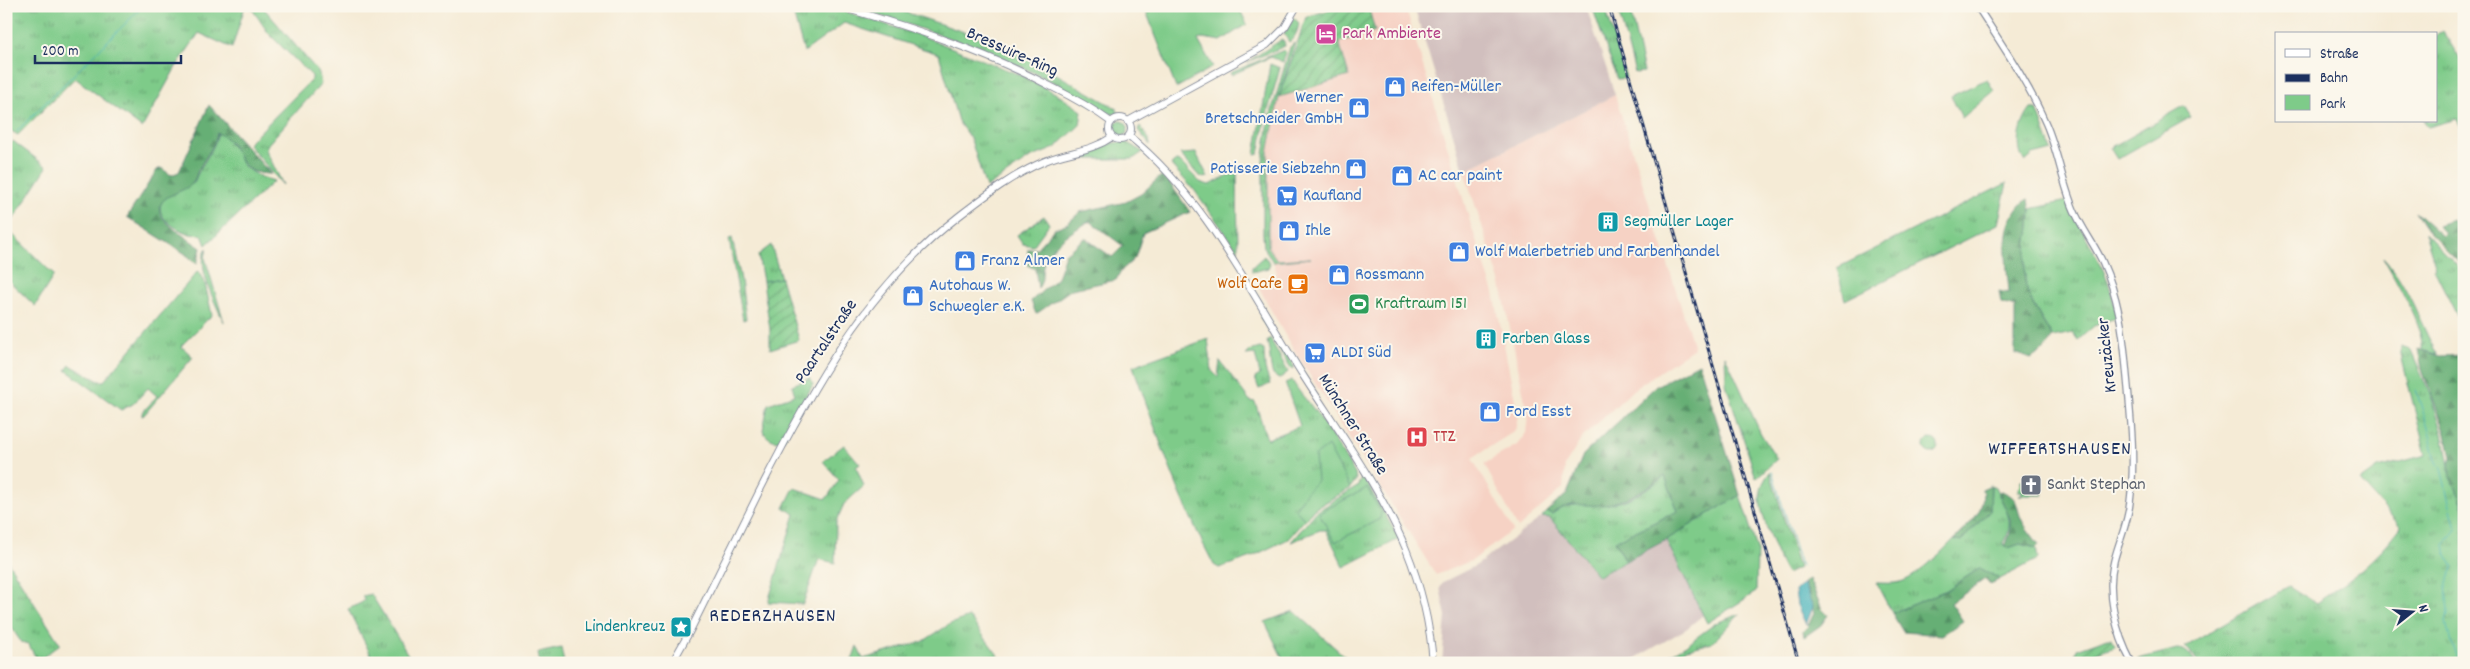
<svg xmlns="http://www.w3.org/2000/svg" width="2470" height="669" font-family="Dekko,sans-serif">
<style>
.built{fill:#f6d2c4}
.industrial{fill:#d1bfbe}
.grass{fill:url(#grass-tufts);stroke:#4c7d74}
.forest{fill:url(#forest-firs);stroke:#406f6a}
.cemetery{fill:url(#cemetery-stones);stroke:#4c7d74}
.park{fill:#7ecb89;stroke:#4c7d74}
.garden{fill:url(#garden-furrows);stroke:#4c7d74}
.water{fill:#3eafb8;stroke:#2c6f8b}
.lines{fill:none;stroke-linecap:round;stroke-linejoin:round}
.stream{stroke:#3eafb8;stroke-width:1}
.tertiary-casing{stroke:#888d9a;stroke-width:8}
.secondary-casing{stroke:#888d9a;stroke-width:8}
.tertiary{stroke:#fff;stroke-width:5.5}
.secondary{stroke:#fff;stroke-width:6}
.rail-casing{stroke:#1b2f5e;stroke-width:3}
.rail{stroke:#fbf7ec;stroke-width:1;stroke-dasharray:4;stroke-linecap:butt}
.labels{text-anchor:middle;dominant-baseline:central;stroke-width:4;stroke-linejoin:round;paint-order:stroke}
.hotel-label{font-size:18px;fill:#b23c85;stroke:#fbf7ec;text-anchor:start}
.street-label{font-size:18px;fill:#1b2f5e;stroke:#fbf7ec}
.shop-label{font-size:18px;fill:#366cbe;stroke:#fbf7ec;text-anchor:start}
.culture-label{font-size:18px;fill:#0d838f;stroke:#fbf7ec;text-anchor:start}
.food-label{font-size:18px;fill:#c56008;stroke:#fbf7ec;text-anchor:end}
.leisure-label{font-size:18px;fill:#27864d;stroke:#fbf7ec;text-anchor:start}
.health-label{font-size:18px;fill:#be3a42;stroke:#fbf7ec;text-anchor:start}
.worship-label{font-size:18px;fill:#5b616d;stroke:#fbf7ec;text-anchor:start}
.quarter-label{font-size:20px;letter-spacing:1px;fill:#1b2f5e;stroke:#fbf7ec}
</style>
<defs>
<pattern id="grass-tufts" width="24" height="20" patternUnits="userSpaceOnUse" patternTransform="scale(1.25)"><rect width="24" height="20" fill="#7ecb89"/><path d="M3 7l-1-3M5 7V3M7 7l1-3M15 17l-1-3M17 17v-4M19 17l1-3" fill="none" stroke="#66a573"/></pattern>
<pattern id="forest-firs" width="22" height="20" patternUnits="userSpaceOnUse" patternTransform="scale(1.25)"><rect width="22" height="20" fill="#66af75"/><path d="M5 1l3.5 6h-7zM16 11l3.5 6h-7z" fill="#538f63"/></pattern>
<pattern id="cemetery-stones" width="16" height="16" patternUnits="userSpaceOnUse" patternTransform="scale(1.25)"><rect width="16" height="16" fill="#7ecb89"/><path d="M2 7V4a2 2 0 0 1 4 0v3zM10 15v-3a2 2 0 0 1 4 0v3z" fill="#66a573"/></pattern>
<pattern id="garden-furrows" width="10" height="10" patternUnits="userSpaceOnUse" patternTransform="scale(1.25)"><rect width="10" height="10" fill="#7ecb89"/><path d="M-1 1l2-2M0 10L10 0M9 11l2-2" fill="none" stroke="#66a573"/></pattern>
</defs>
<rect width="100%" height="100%" fill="#fbf7ec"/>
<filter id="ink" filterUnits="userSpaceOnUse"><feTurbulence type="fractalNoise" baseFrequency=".02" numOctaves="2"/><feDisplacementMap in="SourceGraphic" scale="10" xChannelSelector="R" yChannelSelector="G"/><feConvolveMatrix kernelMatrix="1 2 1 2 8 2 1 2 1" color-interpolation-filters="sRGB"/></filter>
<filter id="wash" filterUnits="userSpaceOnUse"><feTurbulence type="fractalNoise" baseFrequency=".0096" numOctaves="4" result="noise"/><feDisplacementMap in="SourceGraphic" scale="20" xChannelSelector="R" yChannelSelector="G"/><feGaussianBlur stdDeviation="1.12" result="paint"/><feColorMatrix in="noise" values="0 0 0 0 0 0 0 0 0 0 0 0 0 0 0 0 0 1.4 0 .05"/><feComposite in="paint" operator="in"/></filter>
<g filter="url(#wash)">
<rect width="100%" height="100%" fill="#f5ebd6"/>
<path class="built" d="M 1368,6 L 1405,6 L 1471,225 L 1494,293 L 1518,416 L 1515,431 L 1472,458 L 1513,530 L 1473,560 L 1436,575 L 1287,339 L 1258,286 L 1266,278 L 1277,273 L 1268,248 L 1268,153 L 1279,97 L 1348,76 L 1339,42 L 1375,31 Z
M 1615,95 L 1694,348 L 1634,389 L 1582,438 L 1565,465 L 1563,488 L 1518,528 L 1484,464 L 1517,445 L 1526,433 L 1528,416 L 1501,284 L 1464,171 Z"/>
<path class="industrial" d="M 1414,6 L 1586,6 L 1615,95 L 1464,171 Z
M 1542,517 L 1550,518 L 1598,576 L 1666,540 L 1703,615 L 1686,629 L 1627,663 L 1442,663 L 1446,616 L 1440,588 L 1443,582 L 1477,565 Z"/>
<path class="grass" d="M 6,6 L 245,6 L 232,48 L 199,33 L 176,67 L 142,128 L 75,78 L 18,135 L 6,128 Z
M 250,6 L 262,6 L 319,73 L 321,84 L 268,144 L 266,150 L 283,185 L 248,144 L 312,79 L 312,76 L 269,34 Z
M 773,6 L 828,6 L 925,37 L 1020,75 L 1055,93 L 1082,111 L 1080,125 L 1055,148 L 1030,158 L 986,188 L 971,140 L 958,121 L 939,54 L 844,23 L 804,52 L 793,13 Z
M 848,6 L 887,6 L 985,39 L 1035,62 L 1116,108 L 1119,114 C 1107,118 1071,91 1058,85 C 993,49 919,28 848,6 Z
M 1592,6 L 1605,6 L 1626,78 L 1617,79 Z
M 1617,6 L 1629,6 L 1644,72 L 1635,73 Z
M 1294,18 L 1299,23 C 1298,30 1296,37 1289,42 L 1284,34 Z
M 2443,31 L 2464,66 L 2464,136 L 2457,119 L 2428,127 L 2423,121 L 2436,121 L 2436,36 Z
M 1281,40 L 1284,41 L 1285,46 L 1247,62 Z
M 1295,42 L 1279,97 L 1268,153 L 1268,247 L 1277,260 L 1311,258 L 1273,262 L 1264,247 L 1263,234 L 1263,161 L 1269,121 L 1290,47 Z
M 1284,50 L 1286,52 L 1283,62 L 1271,57 L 1231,75 L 1230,73 Z
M 1270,64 L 1280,68 L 1265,121 L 1259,154 L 1255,155 Z
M 2184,106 L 2191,117 L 2117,159 L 2110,148 Z
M 2031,109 L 2037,109 L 2052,150 L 2033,155 L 2025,162 C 2014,147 2020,123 2031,109 Z
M1112 129a8 8 0 1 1 16 0a8 8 0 1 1-16 0Z
M 1140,126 L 1149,139 L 1150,145 L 1138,130 Z
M 218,133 L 224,136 L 233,146 L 244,167 L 261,177 L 274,181 L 206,245 L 202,235 C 198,234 194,235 190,234 C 176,230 148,213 166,197 C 173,191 185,187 194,183 C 200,164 214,152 218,133 Z
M 13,141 L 47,167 L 7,229 L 54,275 L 35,306 L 6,278 L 6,148 Z
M 1126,142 L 1143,152 L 1133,159 L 1087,159 L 1086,154 L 1112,143 Z
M 1196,153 L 1208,177 L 1204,178 L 1198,175 L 1180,154 Z
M 1176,161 L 1180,162 L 1200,182 L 1209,185 L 1237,172 L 1238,251 L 1195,191 L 1171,165 Z
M 2007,183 L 1998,224 L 1845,300 L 1837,268 Z
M 2067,201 L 2101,265 L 2108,281 L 2118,317 L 2094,326 L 2078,340 L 2073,333 L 2052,337 C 2043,320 2027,299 2025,280 C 2023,257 2031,233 2031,209 Z
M 1044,216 L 1049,224 L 1033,246 L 1023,244 L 1017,235 Z
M 2425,233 L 2464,273 L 2464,330 L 2434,269 L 2436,268 Z
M 732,238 L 741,280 L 746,319 L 743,320 L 729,239 Z
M 771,245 L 781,278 L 763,281 L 758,255 Z
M 207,248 L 205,258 L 224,322 C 215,303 195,265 207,248 Z
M 1264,256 L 1270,263 L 1268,268 L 1252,272 L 1252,267 Z
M 2383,257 C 2409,285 2419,322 2437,354 L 2422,350 C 2425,329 2394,277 2383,257 Z
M 198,271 L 205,284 L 212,315 L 181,346 L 193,357 L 144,415 L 142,416 L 142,413 L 157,396 L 148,388 L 133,404 L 121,410 L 66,370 L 70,365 L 99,381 L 104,381 Z
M 1261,316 L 1294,366 L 1292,370 L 1260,317 Z
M 1270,338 L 1288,372 L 1279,379 L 1273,375 C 1269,364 1271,354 1267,341 Z
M 1208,339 L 1212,371 L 1218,377 L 1220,361 L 1250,401 L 1255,402 L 1267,439 L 1300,426 L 1285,383 L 1292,380 C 1299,393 1307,400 1315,411 C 1330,431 1342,453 1355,474 L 1356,480 L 1350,488 L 1314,509 L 1288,539 L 1249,558 L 1219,568 L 1214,565 C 1180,502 1157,434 1133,366 Z
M 2401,346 L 2410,349 L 2432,399 L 2443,433 L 2451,477 L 2464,507 L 2464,663 L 2198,663 L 2189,650 L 2185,647 L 2289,586 L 2316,603 C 2350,580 2376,560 2401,527 L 2360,481 L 2378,468 L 2426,455 L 2401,355 Z
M 1260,348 L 1264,350 L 1265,369 L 1270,384 L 1259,389 L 1255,378 L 1260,375 L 1255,354 L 1246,355 L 1250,351 Z
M 1725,355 L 1761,434 L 1777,459 L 1756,478 L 1726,384 Z
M 810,378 L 813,384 L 784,439 C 777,444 765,438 763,430 L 768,404 L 795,395 L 792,385 Z
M1924 446a7 7 0 1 1 14 0a7 7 0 1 1-14 0Z
M 844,445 L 860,464 L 856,467 L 864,486 L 844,504 L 836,522 L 835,563 L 819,559 L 803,604 L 768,602 L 795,514 L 784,508 L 794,488 L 826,499 L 839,480 L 823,461 Z
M 1770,472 L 1799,568 L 1787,574 C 1778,561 1759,511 1760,497 C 1761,486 1764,480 1770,472 Z
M 1363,476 L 1399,539 L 1344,567 L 1326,530 L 1320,530 L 1291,542 L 1316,512 L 1357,486 Z
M 1665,476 L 1678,511 L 1615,541 L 1626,561 L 1598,576 L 1550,518 L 1542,517 L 1546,512 L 1552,514 C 1571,499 1586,507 1608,504 C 1630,502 1648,488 1665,476 Z
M 1991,485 L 1995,487 C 2005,508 2016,521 2004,543 L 2008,548 L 2020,544 L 2036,548 L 2038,559 L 2000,579 L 1980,568 L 1947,590 L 1892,613 L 1876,583 C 1884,583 1893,584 1900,582 C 1915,579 1943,551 1954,539 L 1961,541 L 1990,511 Z
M 1740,495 L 1757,549 L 1756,592 L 1707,623 L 1666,540 Z
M 6,559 L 60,644 L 38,661 L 28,644 L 21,642 L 6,619 Z
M 371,594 L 413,663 L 375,663 L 348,609 L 361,603 L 365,600 L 362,596 Z
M 1294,611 L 1352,663 L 1323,663 L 1309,656 L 1285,663 L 1265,622 Z
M 1740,614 L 1712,643 L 1687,649 L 1655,663 L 1686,645 L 1716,623 Z
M 969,617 L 1004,663 L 851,663 L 857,646 L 863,659 L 922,642 L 950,624 Z
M 561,648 L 564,663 L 540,663 L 538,653 Z
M 2177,649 C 2187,650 2190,654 2195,663 L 2140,663 L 2138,659 Z"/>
<path class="forest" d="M 209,105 L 271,174 C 230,174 246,145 217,133 C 214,148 207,154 200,167 C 196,172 196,180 192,184 C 183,193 156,195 160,213 C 163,223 191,241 201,248 L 197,264 L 184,253 L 127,217 L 157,170 L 161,168 L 171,175 L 179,172 Z
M 1161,176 L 1169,182 L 1190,212 L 1143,233 L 1135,258 L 1122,270 L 1116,280 L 1072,289 L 1036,314 L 1031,301 L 1057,278 L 1065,254 L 1085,238 L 1112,257 L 1123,246 L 1090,221 C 1073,231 1048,245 1043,266 C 1041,275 1044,280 1038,288 L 1035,269 L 1027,265 L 1028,249 L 1036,249 L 1054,229 L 1068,223 L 1080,212 L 1126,202 L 1141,194 Z
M 2029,199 C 2035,228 2022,252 2025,281 C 2027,299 2043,321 2052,337 L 2045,349 L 2031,359 L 2015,353 L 2015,307 L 2001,303 L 1999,291 L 2009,293 C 2008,276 2004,251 2007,234 C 2008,223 2018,202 2029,199 Z
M 2415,212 L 2442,236 L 2445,233 L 2438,225 L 2453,220 L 2464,233 L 2464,268 L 2429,233 Z
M 2418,349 L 2440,356 L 2464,355 L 2464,507 L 2451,477 L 2449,464 L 2451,457 L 2445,430 L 2422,370 Z
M 1699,363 L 1740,495 L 1666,540 L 1626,561 L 1615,541 L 1678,511 L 1665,476 C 1647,487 1633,498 1612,503 C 1589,510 1573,497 1552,514 L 1546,512 L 1567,494 L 1583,455 L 1656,386 Z
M 1991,485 L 1990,511 L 1961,541 L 1954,539 C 1968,525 1987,511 1982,489 Z
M 2001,491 C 2020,498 2015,504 2021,518 C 2025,528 2034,537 2039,545 L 2036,548 L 2020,544 L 2008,548 L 2005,547 L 2010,533 L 2010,519 L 1998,492 Z
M 1980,568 L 2000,579 L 1990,585 L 1985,579 L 1951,603 L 1963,621 L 1942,635 L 1903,632 L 1892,613 L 1947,590 Z
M 1809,579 L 1822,609 L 1828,615 L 1821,625 L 1804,637 L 1803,631 L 1808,626 L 1814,613 L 1804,582 Z"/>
<path class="cemetery" d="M 2028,476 L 2039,478 L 2043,495 L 2019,495 L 2022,494 L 2022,491 L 2018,491 L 2021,481 Z"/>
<path class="park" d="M 1144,6 L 1238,6 L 1247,24 L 1221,41 L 1203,38 L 1198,40 L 1213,67 L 1176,88 Z
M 1987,79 L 1994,91 L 1962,118 L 1951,96 Z
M 1328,446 L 1350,488 L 1314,509 L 1305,520 L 1295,509 L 1308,490 L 1317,481 L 1315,456 Z
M 1367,488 L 1381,512 L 1380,519 L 1335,542 L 1319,513 Z"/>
<path class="garden" d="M 1343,6 L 1368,6 L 1375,31 L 1339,42 L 1349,76 L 1279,97 L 1306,17 Z
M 781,278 L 799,340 L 770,349 L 770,330 L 763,281 Z
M 2108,638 L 2112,638 L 2115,646 L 2089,655 L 2087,653 L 2075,657 L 2077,649 Z"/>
<path class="water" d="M 1803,583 L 1813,607 L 1806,625 L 1797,605 L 1795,591 Z"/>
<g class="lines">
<path class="stream" d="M 17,131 L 143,6
M 6,135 L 10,140
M 6,145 L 11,139
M 2416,390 L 2428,427 L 2436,460 L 2441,469 L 2456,529 L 2445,545 L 2447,555 L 2454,567 L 2446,582 L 2448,614 L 2446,622 L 2451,643 L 2459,663
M 1772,472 L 1801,566"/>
</g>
</g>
<g filter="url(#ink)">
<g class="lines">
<g class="tertiary-casing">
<path id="tertiary" d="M 1977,6 C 2002,45 2028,82 2046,124 C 2058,152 2062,182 2074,210 C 2082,229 2095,245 2103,263 C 2118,296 2123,331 2126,366 C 2130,411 2136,458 2130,502 C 2128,523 2119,541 2114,561 C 2106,593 2116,634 2132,663"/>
</g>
<g class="secondary-casing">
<path id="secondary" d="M 837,6 C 911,27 984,51 1052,87 C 1072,97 1092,108 1111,122
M1109 129a11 11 0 1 1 22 0a11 11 0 1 1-22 0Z
M 1128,121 L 1267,45 L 1285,27 L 1297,6
M 1129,136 C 1207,199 1251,294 1304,377 C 1338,430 1382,491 1406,549 C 1421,586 1430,623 1433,663
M 672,663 L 690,631 C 713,584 736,538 759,492 C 811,389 866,288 959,216 C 985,196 1014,174 1045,161 C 1068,151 1091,152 1112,137"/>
</g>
<use href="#tertiary" class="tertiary"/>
<use href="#secondary" class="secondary"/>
<g class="rail-casing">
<path id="rail" d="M 1609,6 L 1799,663"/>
</g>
<use href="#rail" class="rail"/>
</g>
</g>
<defs>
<g id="hotel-square" transform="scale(1.125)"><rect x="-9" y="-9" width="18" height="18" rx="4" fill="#d1479c" stroke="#fbf7ec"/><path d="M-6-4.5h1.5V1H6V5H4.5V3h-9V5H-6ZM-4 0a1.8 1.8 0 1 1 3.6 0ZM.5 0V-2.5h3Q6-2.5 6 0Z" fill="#fff"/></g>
<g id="shop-square" transform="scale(1.125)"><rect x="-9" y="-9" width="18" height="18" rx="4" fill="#3f7fe0" stroke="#fbf7ec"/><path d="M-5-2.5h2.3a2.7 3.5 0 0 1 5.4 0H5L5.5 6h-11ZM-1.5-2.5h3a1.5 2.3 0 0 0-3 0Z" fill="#fff"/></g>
<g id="supermarket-square" transform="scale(1.125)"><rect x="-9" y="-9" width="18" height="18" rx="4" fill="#3f7fe0" stroke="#fbf7ec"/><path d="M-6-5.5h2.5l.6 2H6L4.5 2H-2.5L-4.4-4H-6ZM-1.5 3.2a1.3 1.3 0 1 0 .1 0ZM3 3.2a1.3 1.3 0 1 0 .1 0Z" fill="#fff"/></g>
<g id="building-square" transform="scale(1.125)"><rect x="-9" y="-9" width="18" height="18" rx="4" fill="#0f9aa8" stroke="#fbf7ec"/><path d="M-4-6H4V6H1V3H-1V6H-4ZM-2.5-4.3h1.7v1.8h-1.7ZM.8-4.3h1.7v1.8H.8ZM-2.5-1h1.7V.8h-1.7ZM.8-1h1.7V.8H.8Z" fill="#fff"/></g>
<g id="cafe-square" transform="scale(1.125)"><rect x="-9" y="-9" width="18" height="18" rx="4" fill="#e8710a" stroke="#fbf7ec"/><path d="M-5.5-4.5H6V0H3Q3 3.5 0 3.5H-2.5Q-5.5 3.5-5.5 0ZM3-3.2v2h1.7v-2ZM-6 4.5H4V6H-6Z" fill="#fff"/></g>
<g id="stadium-square" transform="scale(1.125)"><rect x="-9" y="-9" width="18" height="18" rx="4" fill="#2e9e5b" stroke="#fbf7ec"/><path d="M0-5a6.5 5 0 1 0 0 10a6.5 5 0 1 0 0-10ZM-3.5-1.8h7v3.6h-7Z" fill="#fff"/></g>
<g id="hospital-square" transform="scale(1.125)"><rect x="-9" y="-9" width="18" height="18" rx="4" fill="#e0444e" stroke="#fbf7ec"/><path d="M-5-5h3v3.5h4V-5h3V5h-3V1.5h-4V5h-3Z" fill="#fff"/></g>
<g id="church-square" transform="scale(1.125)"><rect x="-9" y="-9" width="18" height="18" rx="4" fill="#6b7280" stroke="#fbf7ec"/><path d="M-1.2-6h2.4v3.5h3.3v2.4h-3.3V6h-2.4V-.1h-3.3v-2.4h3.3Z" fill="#fff"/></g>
<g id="sight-square" transform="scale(1.125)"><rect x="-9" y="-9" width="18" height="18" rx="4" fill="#0f9aa8" stroke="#fbf7ec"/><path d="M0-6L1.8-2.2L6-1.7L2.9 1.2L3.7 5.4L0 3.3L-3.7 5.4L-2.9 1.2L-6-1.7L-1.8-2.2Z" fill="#fff"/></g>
</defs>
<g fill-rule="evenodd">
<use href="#hotel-square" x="1326" y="34"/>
<use href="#shop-square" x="1395" y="87"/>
<use href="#shop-square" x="1359" y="108"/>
<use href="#shop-square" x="1356" y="169"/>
<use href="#shop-square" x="1402" y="176"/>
<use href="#supermarket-square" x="1287" y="196"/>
<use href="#building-square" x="1608" y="222"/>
<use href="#shop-square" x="1289" y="231"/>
<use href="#shop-square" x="1459" y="252"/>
<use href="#shop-square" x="965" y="261"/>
<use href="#shop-square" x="1339" y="275"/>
<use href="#cafe-square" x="1298" y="284"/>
<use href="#shop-square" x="913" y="296"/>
<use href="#stadium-square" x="1359" y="304"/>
<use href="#building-square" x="1486" y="339"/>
<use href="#supermarket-square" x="1315" y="353"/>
<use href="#shop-square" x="1490" y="412"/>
<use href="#hospital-square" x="1417" y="437"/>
<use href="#church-square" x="2031" y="485"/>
<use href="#sight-square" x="681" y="627"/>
</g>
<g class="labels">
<g class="hotel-label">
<text x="1342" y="34">Park Ambiente</text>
</g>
<g class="street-label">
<text transform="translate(1012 53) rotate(24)">Bressuire-Ring</text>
<text transform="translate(827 342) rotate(-56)">Paartalstraße</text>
<text transform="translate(2108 355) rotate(-96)">Kreuzäcker</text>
<text transform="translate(1352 425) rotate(58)">Münchner Straße</text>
</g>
<g class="shop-label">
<text x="1411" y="87">Reifen-Müller</text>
<text x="1343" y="98" text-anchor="end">Werner<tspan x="1343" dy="21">Bretschneider GmbH</tspan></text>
<text x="1340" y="169" text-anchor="end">Patisserie Siebzehn</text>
<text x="1418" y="176">AC car paint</text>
<text x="1303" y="196">Kaufland</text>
<text x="1305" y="231">Ihle</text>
<text x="1475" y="252">Wolf Malerbetrieb und Farbenhandel</text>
<text x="981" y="261">Franz Almer</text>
<text x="1355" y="275">Rossmann</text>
<text x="929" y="286">Autohaus W.<tspan x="929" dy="21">Schwegler e.K.</tspan></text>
<text x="1331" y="353">ALDI Süd</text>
<text x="1506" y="412">Ford Esst</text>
</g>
<g class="culture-label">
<text x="1624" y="222">Segmüller Lager</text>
<text x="1502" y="339">Farben Glass</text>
<text x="665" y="627" text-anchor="end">Lindenkreuz</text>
</g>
<g class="food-label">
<text x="1282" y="284">Wolf Cafe</text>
</g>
<g class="leisure-label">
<text x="1375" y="304">Kraftraum 151</text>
</g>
<g class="health-label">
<text x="1433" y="437">TTZ</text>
</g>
<g class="worship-label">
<text x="2047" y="485">Sankt Stephan</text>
</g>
<g class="quarter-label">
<text x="2060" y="450">WIFFERTSHAUSEN</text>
<text x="773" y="617">REDERZHAUSEN</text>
</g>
</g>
<rect width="2470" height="669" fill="none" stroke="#fbf7ec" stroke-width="25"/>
<rect x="2275" y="32" width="162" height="90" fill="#fbf7ec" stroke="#a1a7b3"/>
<rect x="2285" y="49" width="25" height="8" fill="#ffffff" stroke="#a1a7b3"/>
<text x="2320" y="58" font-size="15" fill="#1b2f5e">Straße</text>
<rect x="2285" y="74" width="25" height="8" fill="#1b2f5e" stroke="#a1a7b3"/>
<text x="2320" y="82" font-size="15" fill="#1b2f5e">Bahn</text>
<rect x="2285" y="95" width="25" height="15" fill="#7ecb89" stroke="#a1a7b3"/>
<text x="2320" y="108" font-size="15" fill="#1b2f5e">Park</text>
<g transform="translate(2412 612) rotate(73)" stroke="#fbf7ec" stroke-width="4" paint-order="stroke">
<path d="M0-4L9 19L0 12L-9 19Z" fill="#1b2f5e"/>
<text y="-8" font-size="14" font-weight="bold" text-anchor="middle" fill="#1b2f5e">N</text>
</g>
<path d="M35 55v8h146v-8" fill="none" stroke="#1b2f5e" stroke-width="2.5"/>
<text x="42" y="55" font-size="15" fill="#1b2f5e" stroke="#fbf7ec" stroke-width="4" paint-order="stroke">200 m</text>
</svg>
